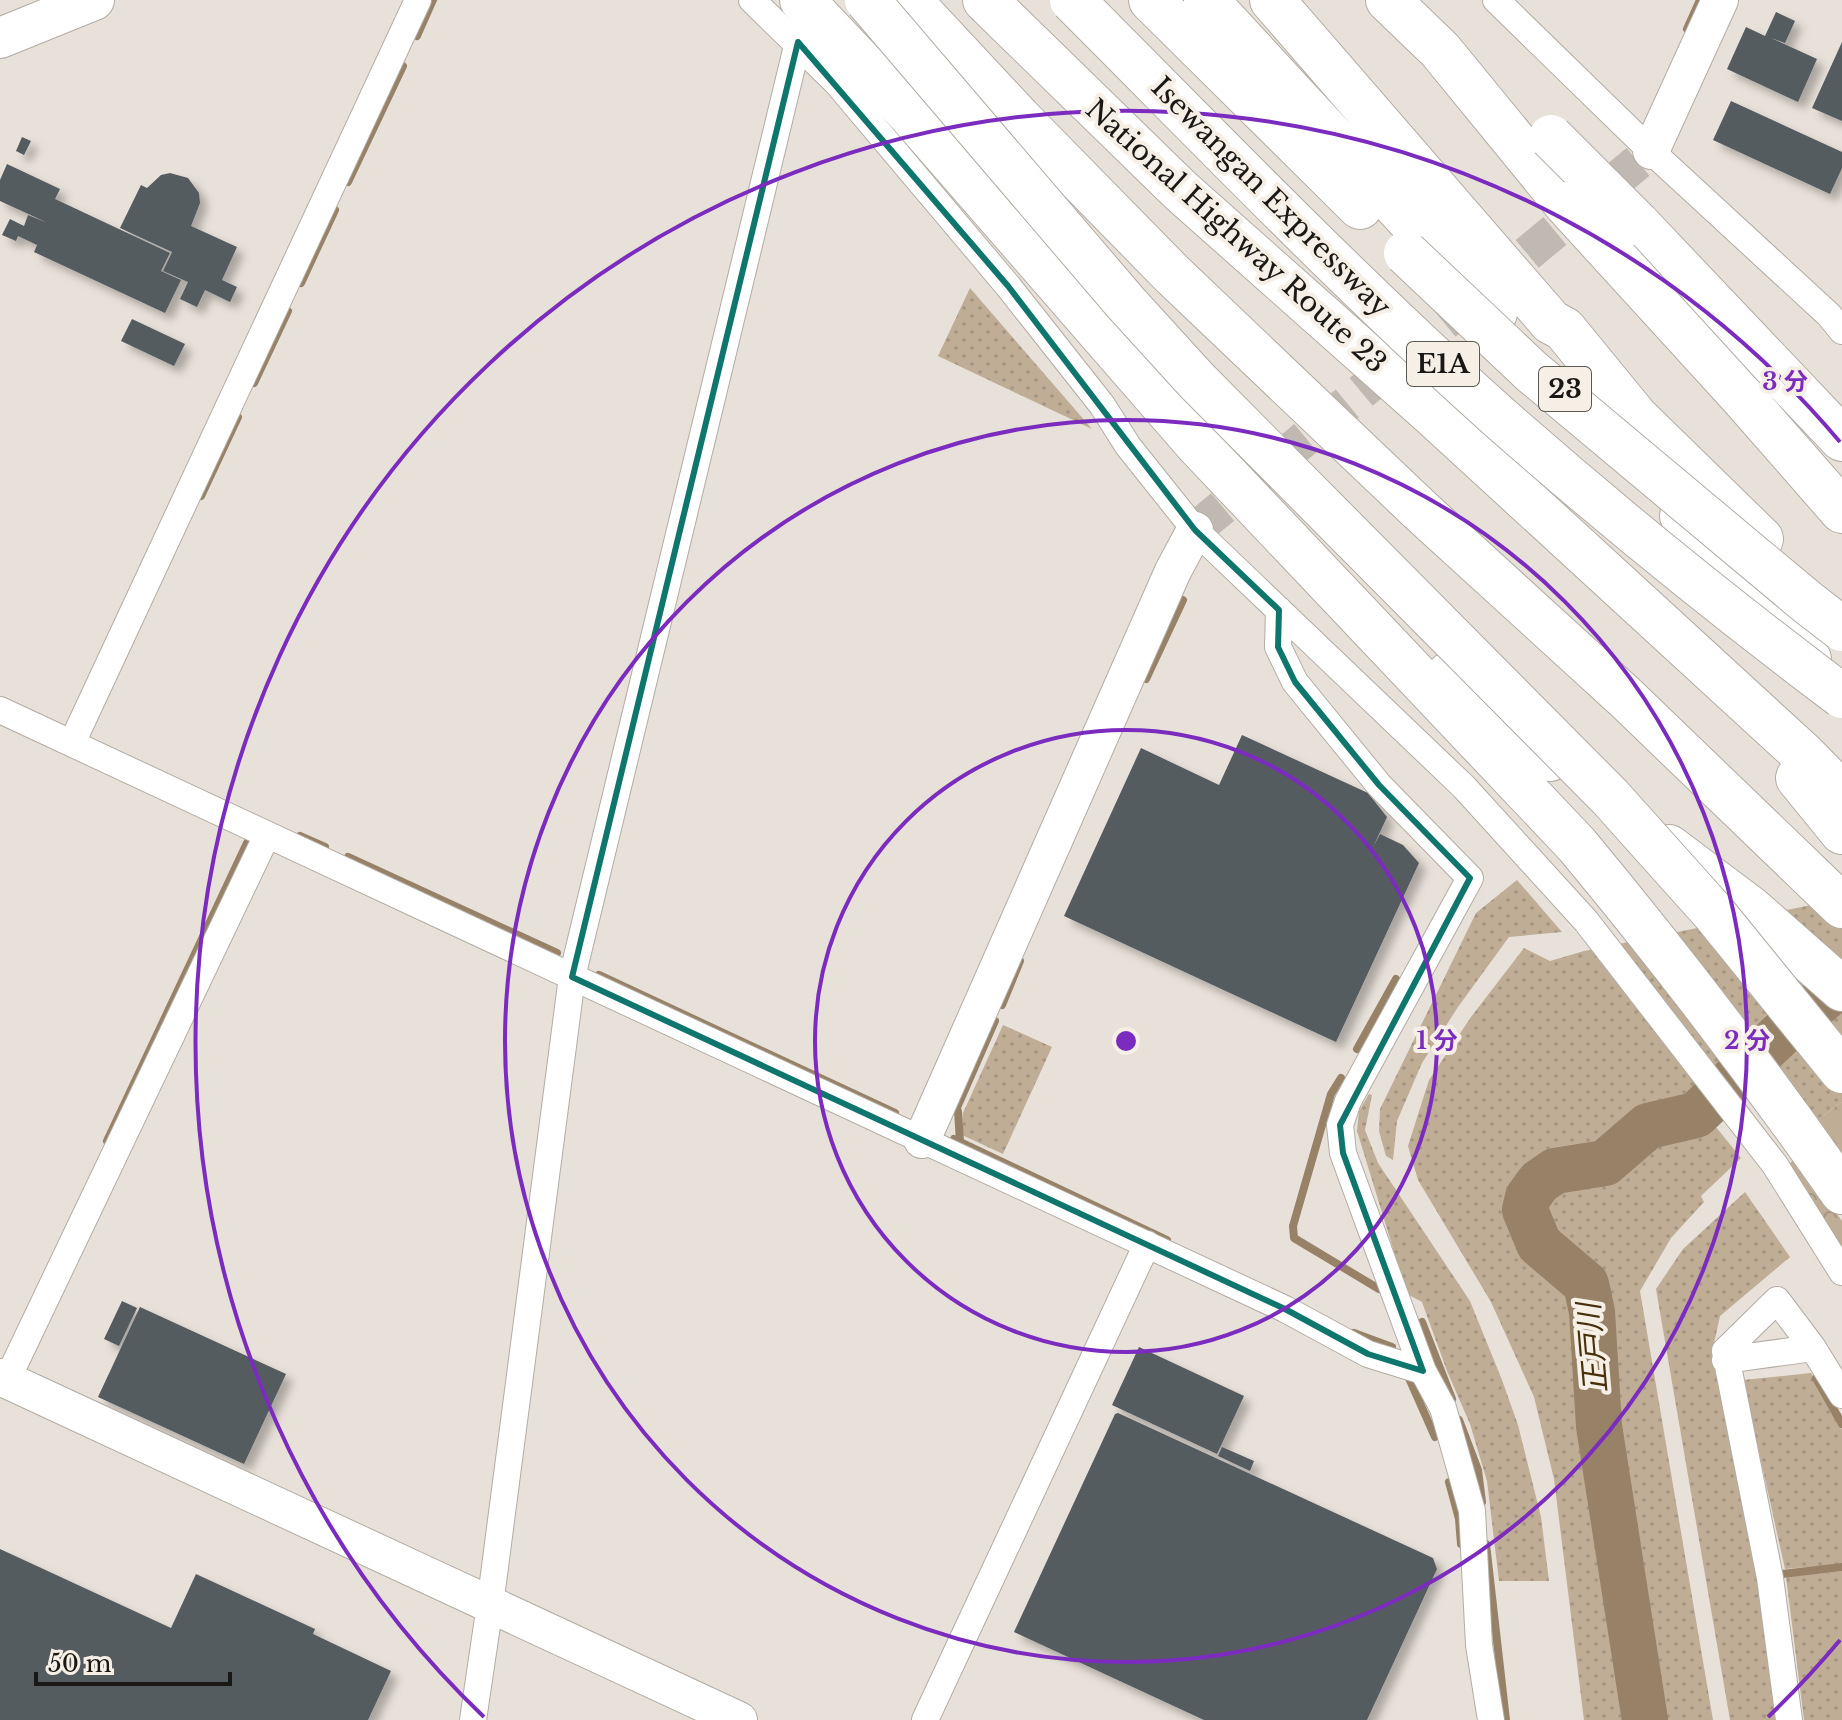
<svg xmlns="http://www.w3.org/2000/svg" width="1842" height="1720" font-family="'Libre Baskerville','Noto Sans JP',serif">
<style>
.grass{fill:url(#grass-dots)}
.forest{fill:url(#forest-crowns)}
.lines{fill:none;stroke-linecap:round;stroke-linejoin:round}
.stream{stroke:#978167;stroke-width:8}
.river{stroke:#978167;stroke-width:46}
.building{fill:#555b61;filter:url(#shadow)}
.secondary-tunnel{stroke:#bfb9b2;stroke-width:36;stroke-dasharray:36 18;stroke-linecap:butt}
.street-casing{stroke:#b2aca4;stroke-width:28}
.secondary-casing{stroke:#b2aca4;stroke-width:38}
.primary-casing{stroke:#b2aca4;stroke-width:42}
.highway-casing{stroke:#b2aca4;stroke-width:46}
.street{stroke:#fff;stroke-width:26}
.secondary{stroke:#fff;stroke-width:36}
.primary{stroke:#fff;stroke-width:40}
.highway{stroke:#fff;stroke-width:44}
.highway-bridge-casing{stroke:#b2aca4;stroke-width:46;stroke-linecap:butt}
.highway-bridge{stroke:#fff;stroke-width:44}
.marked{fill:none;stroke:#0f766e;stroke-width:6;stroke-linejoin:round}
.ring{fill:none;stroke:#7b2cbf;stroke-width:4}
.labels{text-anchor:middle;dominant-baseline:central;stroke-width:8;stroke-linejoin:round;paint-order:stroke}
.shield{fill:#f6efe6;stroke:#5c5854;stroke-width:2}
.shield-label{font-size:26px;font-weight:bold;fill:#1a1815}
.street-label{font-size:28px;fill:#1a1815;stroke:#f6efe6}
.water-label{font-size:30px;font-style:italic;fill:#472f0b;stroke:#f6efe6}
.centre{fill:#7b2cbf;stroke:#f6efe6;stroke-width:4}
.ring-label{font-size:24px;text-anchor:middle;font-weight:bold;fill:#7b2cbf;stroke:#f6efe6;stroke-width:8;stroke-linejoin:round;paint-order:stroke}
</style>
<defs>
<pattern id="grass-dots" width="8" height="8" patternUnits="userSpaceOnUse" patternTransform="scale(2)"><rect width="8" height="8" fill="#bfad96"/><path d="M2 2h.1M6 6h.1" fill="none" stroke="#a49480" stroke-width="1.8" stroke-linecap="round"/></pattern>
<pattern id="forest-crowns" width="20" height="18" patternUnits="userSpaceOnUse" patternTransform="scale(2)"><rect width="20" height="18" fill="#bfad96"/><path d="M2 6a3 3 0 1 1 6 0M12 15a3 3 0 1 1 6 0" fill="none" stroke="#a49480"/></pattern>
<filter id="shadow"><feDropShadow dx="7" dy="7" stdDeviation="4" flood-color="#0004"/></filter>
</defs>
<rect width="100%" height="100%" fill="#e8e1d9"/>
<path class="grass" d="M 970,288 L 1092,429 L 938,356 Z
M 1517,880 L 1562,932 L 1509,937 L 1458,1007 L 1422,1063 L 1397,1121 L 1393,1160 L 1386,1156 L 1379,1131 L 1380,1109 L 1476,913 Z
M 1826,902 L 1842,920 L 1842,968 L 1772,1020 L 1751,1041 L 1701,1106 L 1687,1111 L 1665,1110 L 1647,1120 L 1603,1154 L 1581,1161 L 1556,1162 L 1542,1170 L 1529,1184 L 1520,1206 L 1523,1229 L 1536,1248 L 1582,1289 L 1586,1314 L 1590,1405 L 1636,1720 L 1584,1720 L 1554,1479 L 1534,1397 L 1491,1302 L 1418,1180 L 1408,1146 L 1429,1080 L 1471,1017 L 1524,948 L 1550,961 L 1584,951 Z
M 1842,995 L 1842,1102 L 1817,1120 L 1767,1056 Z
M 1003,1025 L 1052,1047 L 1003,1154 L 962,1135 L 963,1113 Z
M 1369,1094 L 1372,1095 L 1365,1130 L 1378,1163 L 1470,1301 L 1502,1380 L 1518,1425 L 1541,1517 L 1549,1581 L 1499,1581 L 1487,1481 L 1470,1424 L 1447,1371 L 1422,1302 L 1407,1294 L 1357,1131 L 1359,1111 Z
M 1707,1116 L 1741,1158 L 1701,1196 L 1704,1202 L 1671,1238 L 1640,1291 L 1713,1720 L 1655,1720 L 1630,1560 L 1618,1428 L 1606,1381 L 1599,1274 L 1594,1266 L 1589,1263 L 1582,1271 C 1565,1263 1551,1254 1552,1233 L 1535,1222 L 1530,1210 L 1541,1186 L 1565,1175 L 1595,1173 L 1639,1155 L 1646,1139 Z
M 1745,1192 L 1790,1257 L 1720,1316 L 1713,1348 L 1765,1590 L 1779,1720 L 1730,1720 L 1656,1289 L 1683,1249 Z
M 1811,1373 L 1842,1430 L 1842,1564 L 1785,1569 L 1743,1380 Z
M 1842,1571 L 1842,1720 L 1804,1720 L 1786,1577 Z"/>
<path class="forest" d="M 1842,1102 L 1842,1162 L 1817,1120 Z
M 1797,1157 L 1842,1221 L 1842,1248 L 1787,1166 Z"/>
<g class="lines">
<path class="stream" d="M 1687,29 L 1700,0
M 417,36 L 433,0
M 348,182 L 403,66
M 301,283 L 335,210
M 254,383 L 288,311
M 201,496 L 238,417
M 1146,679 L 1183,600
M 300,836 L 325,847
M 348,857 L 557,953
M 599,975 L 895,1113
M 1002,1005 L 1020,961
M 1357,1049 L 1396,979
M 1341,1078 L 1331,1094 L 1293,1226 L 1294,1238 L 1379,1289
M 954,1139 L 1167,1240
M 107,1141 L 247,843
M 960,1142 L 958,1111 L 956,1110 L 995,1021
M 1422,1322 L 1452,1399
M 1354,1333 L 1392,1347
M 1408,1376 L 1435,1437
M 1816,1378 L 1842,1424
M 1459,1420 L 1478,1470 L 1482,1502
M 1449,1482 L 1459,1519 L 1461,1544
M 1486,1544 L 1506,1720
M 1782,1574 L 1842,1567"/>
<path class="river" d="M 1645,1720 L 1599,1426 L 1592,1312 L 1586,1284 L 1539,1244 L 1525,1210 L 1528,1197 L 1539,1182 L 1555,1171 L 1605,1163 L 1648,1126 L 1696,1115 L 1782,1033 L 1842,983"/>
</g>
<path class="building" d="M 1776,12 L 1795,21 L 1785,43 L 1771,38 L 1817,59 L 1798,102 L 1727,69 L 1746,27 L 1765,36 Z
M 1842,42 L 1842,121 L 1812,108 Z
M 1731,101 L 1842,152 L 1842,168 L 1830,194 L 1713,140 Z
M 22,137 L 31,141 L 24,155 L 16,151 Z
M 7,164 L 60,189 L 55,199 L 170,253 L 161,271 L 181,280 L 165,313 L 34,252 L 37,245 L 18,236 L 16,241 L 2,235 L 10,219 L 24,226 L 28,215 L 48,223 L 0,201 L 0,180 Z
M 170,173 L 188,178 L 199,193 L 200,203 L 191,226 L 237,247 L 222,280 L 237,287 L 230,302 L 205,290 L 197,307 L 180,299 L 188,282 L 163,271 L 172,252 L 120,228 L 141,185 L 147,188 L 161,175 Z
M 132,319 L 185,344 L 174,366 L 121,341 Z
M 1242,735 L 1368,793 L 1387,817 L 1373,847 L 1380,834 L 1403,845 L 1419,863 L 1336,1042 L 1064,916 L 1141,748 L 1219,785 Z
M 122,1301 L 137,1308 L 119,1346 L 104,1339 Z
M 140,1307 L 286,1374 L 244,1464 L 98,1397 Z
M 1139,1347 L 1244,1396 L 1217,1454 L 1112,1405 Z
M 1118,1413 L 1433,1558 L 1437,1569 L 1367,1720 L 1204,1720 L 1014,1632 L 1115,1414 Z
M 1222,1447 L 1254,1461 L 1250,1471 L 1218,1456 Z
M 0,1549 L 171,1628 L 196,1574 L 315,1629 L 313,1634 L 391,1671 L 368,1720 L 0,1720 Z"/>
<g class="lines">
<path class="secondary-tunnel" d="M 1195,530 L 1651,151"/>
<g class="street-casing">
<path id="street" d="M 752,0 L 837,83 L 1008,286 L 1102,405 L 1128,446 L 1195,530 L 1464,787 L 1586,921 L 1775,1165 L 1842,1272
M 1496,0 L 1651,151 L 1829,315 L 1842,331
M 1279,610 L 1278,647 L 1295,682 L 1379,785 L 1470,878 L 1348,1101 L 1340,1125 L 1343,1153 L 1423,1371 L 1443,1408 L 1472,1511 L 1479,1645 L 1491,1720
M 0,710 L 1285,1309 L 1368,1354 L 1423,1371
M 72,743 L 418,0
M 1725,1360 L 1813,1348
M 7,1380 L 267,835
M 473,1720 L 490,1605 L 572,977 L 798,42
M 925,1720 L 1147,1244
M 1789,1720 L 1770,1578 L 1725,1351 L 1777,1300 L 1813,1348 L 1842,1395"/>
</g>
<g class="secondary-casing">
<path id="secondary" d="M 1651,151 L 1720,0
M 922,1140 L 1173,571 L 1195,530
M 0,1377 L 739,1720"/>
</g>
<g class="primary-casing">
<path id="primary" d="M 0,38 L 94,0"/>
</g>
<g class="highway-casing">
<path id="highway" d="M 802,0 L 909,113 L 1197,444 L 1577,845 C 1670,957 1759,1073 1842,1192
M 909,0 L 1019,118 L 1172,274 L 1420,510 L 1626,698 L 1842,906
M 985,0 L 1181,191 L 1430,412 L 1805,756 L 1842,794
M 1151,0 L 1360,207
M 1206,0 L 1495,313
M 1272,0 L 1551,322 L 1564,329 L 1636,417 L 1761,539
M 1388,0 L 1440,50 L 1566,204
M 1637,223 L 1842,439
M 1744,399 L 1842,511
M 1682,516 L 1809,659
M 1449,674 L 1550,759
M 1798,778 L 1842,832
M 1669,847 L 1750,908 L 1842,989"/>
</g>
<use href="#street" class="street"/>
<use href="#secondary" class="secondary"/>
<use href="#primary" class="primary"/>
<use href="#highway" class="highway"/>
<g class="highway-bridge-casing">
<path id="highway-bridge" d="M 867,0 L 1125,302 L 1196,380 L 1610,797 L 1713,912 L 1842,1071
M 1072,0 C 1213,141 1351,285 1500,418 C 1610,515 1725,608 1842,696
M 1551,137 L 1637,223
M 1566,204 L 1744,399
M 1406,253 L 1532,372 L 1807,602 L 1842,629"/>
</g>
<use href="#highway-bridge" class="highway-bridge"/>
</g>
<path class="marked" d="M 798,42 L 1008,286 L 1195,530 L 1279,610 L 1278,647 L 1295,682 L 1379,785 L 1470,878 L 1340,1125 L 1343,1153 L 1423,1371 L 1368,1354 L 1285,1309 L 572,977 Z"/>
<g class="ring">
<circle cx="1126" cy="1041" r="311"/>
<circle cx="1126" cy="1041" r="621"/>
<path d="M1840 1640A932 932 0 0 1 1768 1717M484 1717A932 932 0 1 1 1840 442"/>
</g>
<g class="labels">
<g class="shield">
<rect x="1407" y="342" width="72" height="44" rx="6"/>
<rect x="1539" y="367" width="52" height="44" rx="6"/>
</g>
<g class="shield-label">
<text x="1443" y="364">E1A</text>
<text x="1565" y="389">23</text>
</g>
<g class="street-label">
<text transform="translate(1271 197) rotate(45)">Isewangan Expressway</text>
<text transform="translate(1236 236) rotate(42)">National Highway Route 23</text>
</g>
<g class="water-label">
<text transform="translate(1592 1348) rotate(-95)">正戸川</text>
</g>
</g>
<circle cx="1126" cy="1041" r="12" class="centre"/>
<g class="ring-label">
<text x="1785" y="390">3 分</text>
<text x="1437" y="1049">1 分</text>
<text x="1747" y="1049">2 分</text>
</g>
<path d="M36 1672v12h194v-12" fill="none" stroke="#1a1815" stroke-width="4"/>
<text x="48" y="1672" font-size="24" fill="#1a1815" stroke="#f6efe6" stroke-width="6" paint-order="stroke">50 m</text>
</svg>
